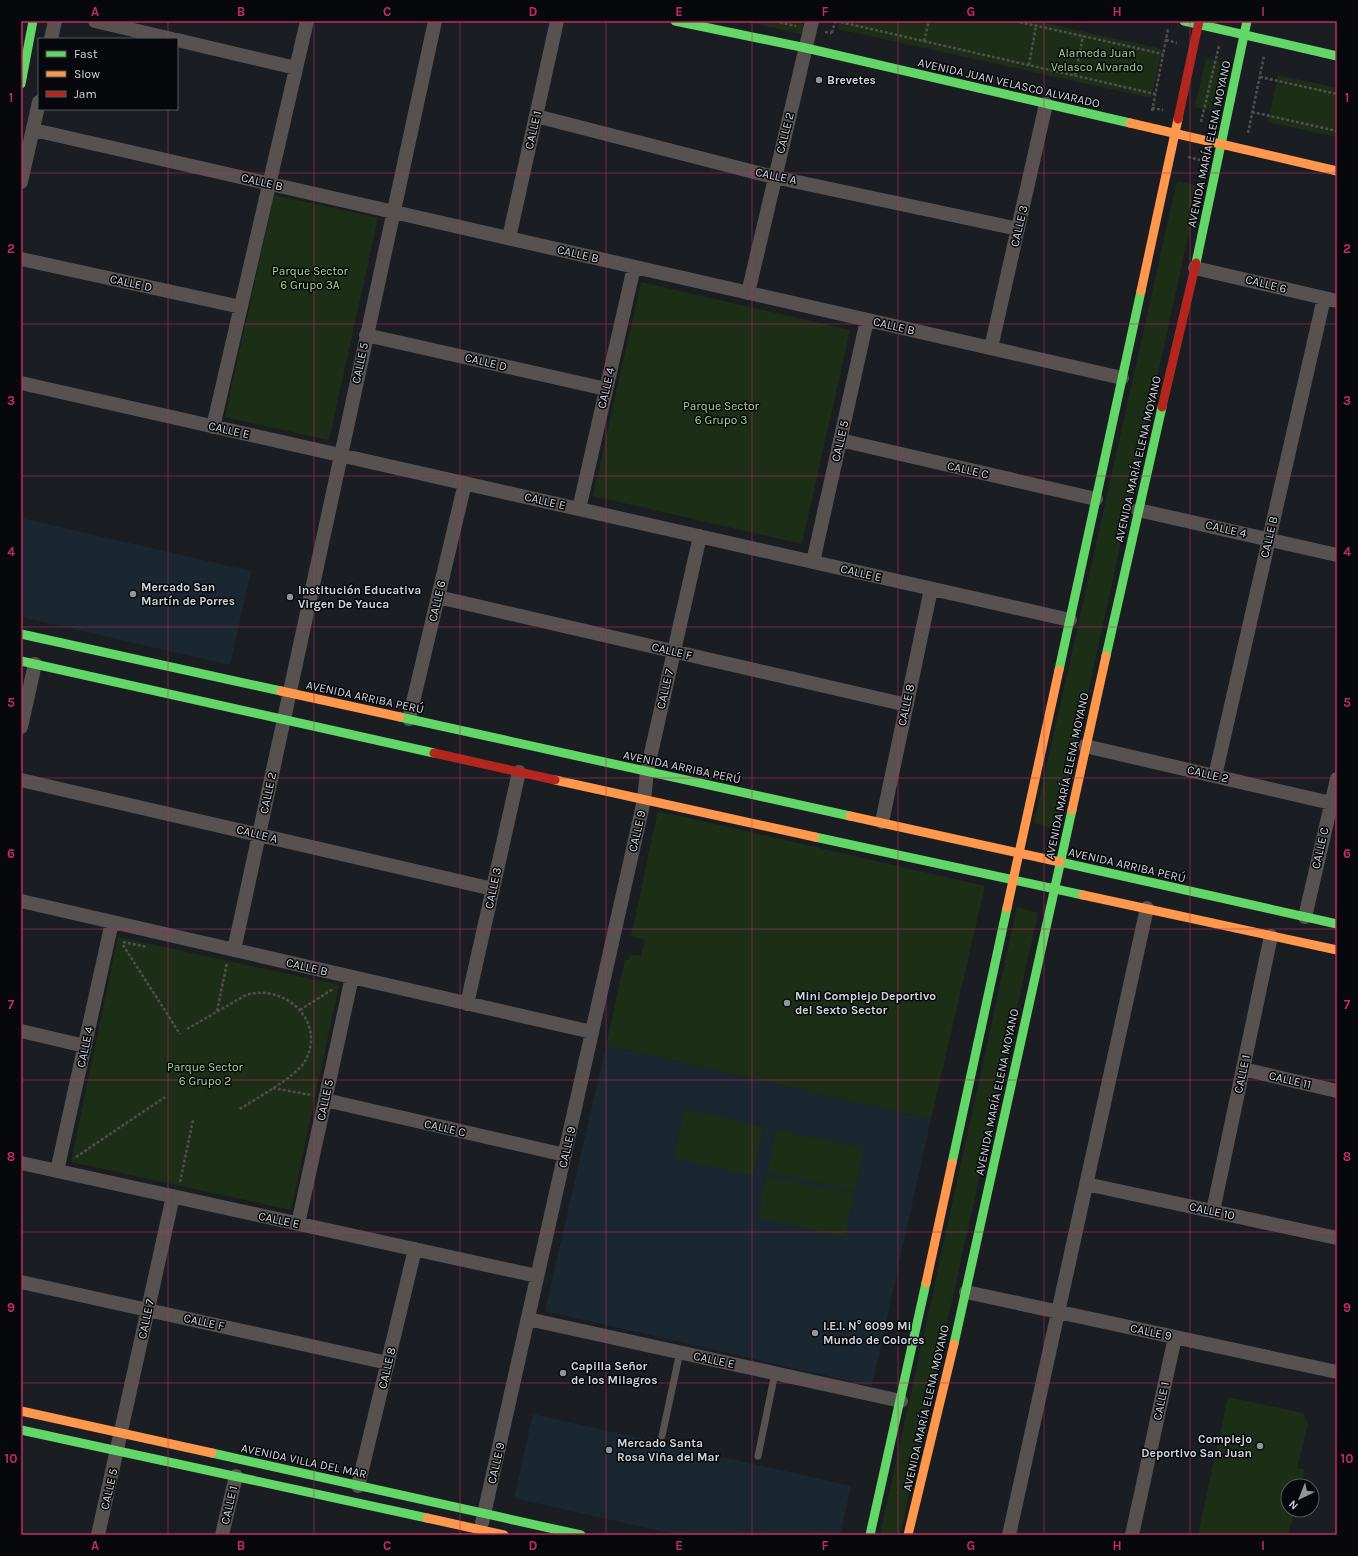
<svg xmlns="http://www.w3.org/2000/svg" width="1358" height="1556" font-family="Karla,sans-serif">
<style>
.built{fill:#1a2630}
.green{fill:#1d2e17}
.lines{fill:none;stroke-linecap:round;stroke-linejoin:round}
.path{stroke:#504d4c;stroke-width:2.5;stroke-dasharray:3 2;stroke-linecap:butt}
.lane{stroke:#575250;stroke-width:7}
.street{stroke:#575250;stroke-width:14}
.fast{stroke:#63d668;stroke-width:9}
.slow{stroke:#ff974d;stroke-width:9}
.jam{stroke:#b3261e;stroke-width:9}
.grid{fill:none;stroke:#c32b68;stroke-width:1;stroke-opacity:0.55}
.poi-dot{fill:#90959a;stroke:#06080b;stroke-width:1.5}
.labels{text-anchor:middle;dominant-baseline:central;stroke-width:3;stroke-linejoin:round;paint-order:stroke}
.park-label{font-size:12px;fill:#a7d991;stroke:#06080b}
.poi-label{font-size:12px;font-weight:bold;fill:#d0d5da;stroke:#06080b;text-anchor:start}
.street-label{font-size:12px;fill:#d0d5da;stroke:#06080b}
.neatline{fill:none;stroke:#c32b68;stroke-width:1.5}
.grid-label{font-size:13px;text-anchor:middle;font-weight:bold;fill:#c32b68}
</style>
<rect width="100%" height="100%" fill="#1a1e22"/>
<path class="built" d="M 21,518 L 251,571 L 230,665 L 21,617 Z
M 606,1045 L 931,1119 L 872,1386 L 545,1311 Z
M 533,1414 L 851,1486 L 840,1535 L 677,1535 L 514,1498 Z"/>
<path class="green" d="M 743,21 L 804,21 L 802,34 Z
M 840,21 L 1036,21 L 1162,49 L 1151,98 L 838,29 Z
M 1206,58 L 1226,63 L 1215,111 L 1195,107 Z
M 1278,75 L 1337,88 L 1337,137 L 1268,122 Z
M 1177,181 L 1199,186 L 1058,829 L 1034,823 Z
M 274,195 L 378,218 L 329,440 L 225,417 Z
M 641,282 L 850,330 L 802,544 L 593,496 Z
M 658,811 L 985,886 L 931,1119 L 606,1045 L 625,960 L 629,960 L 630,954 L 641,956 L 645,940 L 631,936 Z
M 1017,907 L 1038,913 L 900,1535 L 880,1535 Z
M 118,937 L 339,985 L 291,1210 L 71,1162 Z
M 685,1109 L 764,1127 L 753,1176 L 674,1158 Z
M 776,1130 L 864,1147 L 855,1191 L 768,1172 Z
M 766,1176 L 854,1194 L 845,1237 L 758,1218 Z
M 1228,1397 L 1303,1413 L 1308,1424 L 1297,1468 L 1305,1470 L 1301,1486 L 1288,1486 L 1288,1510 L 1295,1510 L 1288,1535 L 1198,1535 Z"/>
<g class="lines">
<path class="path" d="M 775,21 L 796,26
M 836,21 L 1155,94
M 1015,21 L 1163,54
M 825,32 L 832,33
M 832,33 L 835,21
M 1166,40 L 1177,43
M 924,41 L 929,21
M 1029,65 L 1036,26
M 1075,76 L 1083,36
M 1260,77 L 1337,94
M 1152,108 L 1163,110
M 1152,111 L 1168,29
M 1252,112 L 1337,131
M 1201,122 L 1219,46
M 1248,133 L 1264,56
M 1188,157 L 1200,160
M 123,942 L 147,947
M 123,945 L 180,1034
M 300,1010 L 333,989
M 217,1011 L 227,963
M 187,1029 L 246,995 C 285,983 327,1022 305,1061 C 296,1077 255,1099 238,1110
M 273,1088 L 311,1095
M 76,1157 L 165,1097
M 180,1182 L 193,1120"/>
<path class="lane" d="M 662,1436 L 680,1352
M 758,1456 L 775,1373"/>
<path class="street" d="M 95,21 L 172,39
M 51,39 L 55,21
M 177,40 L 296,68
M 536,116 L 774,177 L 1018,229
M 34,130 L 1122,378
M 21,182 L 39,102
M 509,238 L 557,21
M 21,259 L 241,307
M 1195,268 L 1337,301
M 748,293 L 812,21
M 366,335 L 606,389
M 991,348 L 1046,104
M 21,383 L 1070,620
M 213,427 L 307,21
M 840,440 L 1096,499
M 579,509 L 634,267
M 1138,510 L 1337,555
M 813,562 L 867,320
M 438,597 L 907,705
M 409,719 L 465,483
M 21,727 L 35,664
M 1085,746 L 1331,803
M 1215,776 L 1324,298
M 21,780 L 493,889
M 882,822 L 931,589
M 21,901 L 592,1032
M 1305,917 L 1337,779
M 234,950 L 435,21
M 467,1004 L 519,772
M 21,1031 L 85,1046
M 1243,1069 L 1337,1091
M 325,1100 L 565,1155
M 21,1163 L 537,1276
M 57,1171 L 112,922
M 1086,1184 L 1337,1238
M 1213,1211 L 1271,936
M 298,1224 L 352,977
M 21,1282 L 388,1363
M 966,1292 L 1337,1372
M 528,1319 L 901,1401
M 358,1486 L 415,1249
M 482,1523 L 644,800 L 647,771 L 700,536
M 98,1535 L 173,1196
M 222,1535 L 236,1476
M 1009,1535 L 1147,908
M 1132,1535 L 1175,1337"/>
<path class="fast" d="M 675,21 L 806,48 L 1130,123
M 1184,21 L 1337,56
M 21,84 L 33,21
M 1196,263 L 1247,21
M 21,634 L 281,691
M 1106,656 L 1162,407
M 21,661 L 434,753
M 1059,670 L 1141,291
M 400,717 L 850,816
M 815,837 L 1083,895
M 1060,862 L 1337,924
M 952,1163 L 1007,908
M 954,1344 L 1072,810
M 21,1430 L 427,1518
M 212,1453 L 581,1535
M 870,1535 L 926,1283"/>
<path class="slow" d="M 1130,123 L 1337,171
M 1141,291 L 1178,119
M 281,691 L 400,717
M 555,780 L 815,837
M 1072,810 L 1106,656
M 850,816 L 1060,862
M 1083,895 L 1337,950
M 1007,908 L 1059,670
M 926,1283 L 952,1163
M 21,1411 L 212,1453
M 427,1518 L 504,1535
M 908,1535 L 954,1344"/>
<path class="jam" d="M 1178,119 L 1199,21
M 1162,407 L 1196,263
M 434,753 L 555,780"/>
</g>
<path class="grid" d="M 168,21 L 168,39M 314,21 L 314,1535M 460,21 L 460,1535M 606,21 L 606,1535M 752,21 L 752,1535M 898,21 L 898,1535M 1044,21 L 1044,1535M 1190,21 L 1190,1535M 168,109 L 168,1535M 21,173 L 1337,173M 21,324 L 1337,324M 21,476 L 1337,476M 21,627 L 1337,627M 21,778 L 1337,778M 21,929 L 1337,929M 21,1080 L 1337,1080M 21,1232 L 1337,1232M 21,1383 L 1337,1383"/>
<g class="poi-dot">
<circle cx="819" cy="80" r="4"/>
<circle cx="133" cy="594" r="4"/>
<circle cx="290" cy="597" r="4"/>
<circle cx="787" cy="1003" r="4"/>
<circle cx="815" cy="1333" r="4"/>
<circle cx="563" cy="1373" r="4"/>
<circle cx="1260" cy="1446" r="4"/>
<circle cx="609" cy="1450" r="4"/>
</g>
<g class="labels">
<g class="park-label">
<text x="1097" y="53">Alameda Juan<tspan x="1097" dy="14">Velasco Alvarado</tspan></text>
<text x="310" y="271">Parque Sector<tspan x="310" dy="14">6 Grupo 3A</tspan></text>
<text x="721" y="406">Parque Sector<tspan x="721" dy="14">6 Grupo 3</tspan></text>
<text x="205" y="1067">Parque Sector<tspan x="205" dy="14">6 Grupo 2</tspan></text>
</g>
<g class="poi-label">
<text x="827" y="80">Brevetes</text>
<text x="141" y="587">Mercado San<tspan x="141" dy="14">Martín de Porres</tspan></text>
<text x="298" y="590">Institución Educativa<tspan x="298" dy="14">Virgen De Yauca</tspan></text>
<text x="795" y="996">Mini Complejo Deportivo<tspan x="795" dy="14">del Sexto Sector</tspan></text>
<text x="823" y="1326">I.E.I. N° 6099 Mi<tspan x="823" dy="14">Mundo de Colores</tspan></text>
<text x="571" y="1366">Capilla Señor<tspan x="571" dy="14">de los Milagros</tspan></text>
<text x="1252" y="1439" text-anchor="end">Complejo<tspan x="1252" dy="14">Deportivo San Juan</tspan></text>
<text x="617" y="1443">Mercado Santa<tspan x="617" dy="14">Rosa Viña del Mar</tspan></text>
</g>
<g class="street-label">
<text transform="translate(1009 83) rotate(13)">AVENIDA JUAN VELASCO ALVARADO</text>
<text transform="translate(533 130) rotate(-77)">CALLE 1</text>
<text transform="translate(785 133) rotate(-76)">CALLE 2</text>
<text transform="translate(1209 144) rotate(-78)">AVENIDA MARÍA ELENA MOYANO</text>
<text transform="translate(776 176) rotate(12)">CALLE A</text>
<text transform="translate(262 182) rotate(13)">CALLE B</text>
<text transform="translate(1019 226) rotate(-77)">CALLE 3</text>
<text transform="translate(578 254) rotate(13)">CALLE B</text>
<text transform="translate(131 283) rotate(12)">CALLE D</text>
<text transform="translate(1266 284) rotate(14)">CALLE 6</text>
<text transform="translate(894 326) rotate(13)">CALLE B</text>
<text transform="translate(486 362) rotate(13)">CALLE D</text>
<text transform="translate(360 363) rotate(-78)">CALLE 5</text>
<text transform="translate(606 388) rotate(-77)">CALLE 4</text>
<text transform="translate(229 430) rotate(13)">CALLE E</text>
<text transform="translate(840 441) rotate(-77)">CALLE 5</text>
<text transform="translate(1138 459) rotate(-77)">AVENIDA MARÍA ELENA MOYANO</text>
<text transform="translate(968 470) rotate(13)">CALLE C</text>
<text transform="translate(545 501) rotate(13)">CALLE E</text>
<text transform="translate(1226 529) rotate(13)">CALLE 4</text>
<text transform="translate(1269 537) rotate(-77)">CALLE B</text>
<text transform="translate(861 573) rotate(13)">CALLE E</text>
<text transform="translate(437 601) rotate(-77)">CALLE 6</text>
<text transform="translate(672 651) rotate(13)">CALLE F</text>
<text transform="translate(665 689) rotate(-77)">CALLE 7</text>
<text transform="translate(365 697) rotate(12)">AVENIDA ARRIBA PERÚ</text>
<text transform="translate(906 705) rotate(-78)">CALLE 8</text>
<text transform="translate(682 767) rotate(12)">AVENIDA ARRIBA PERÚ</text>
<text transform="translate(1208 774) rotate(13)">CALLE 2</text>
<text transform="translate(1067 776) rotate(-78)">AVENIDA MARÍA ELENA MOYANO</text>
<text transform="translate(268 793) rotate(-78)">CALLE 2</text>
<text transform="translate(637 831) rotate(-77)">CALLE 9</text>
<text transform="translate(257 834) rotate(14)">CALLE A</text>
<text transform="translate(1320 848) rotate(-77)">CALLE C</text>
<text transform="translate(1127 865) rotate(13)">AVENIDA ARRIBA PERÚ</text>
<text transform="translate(493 888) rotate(-78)">CALLE 3</text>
<text transform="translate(307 967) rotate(13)">CALLE B</text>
<text transform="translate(85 1047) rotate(-78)">CALLE 4</text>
<text transform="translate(1242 1074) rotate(-78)">CALLE 1</text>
<text transform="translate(1290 1080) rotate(13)">CALLE 11</text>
<text transform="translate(997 1092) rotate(-78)">AVENIDA MARÍA ELENA MOYANO</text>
<text transform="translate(325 1100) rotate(-78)">CALLE 5</text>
<text transform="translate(445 1128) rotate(13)">CALLE C</text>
<text transform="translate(567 1147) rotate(-77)">CALLE 9</text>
<text transform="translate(1212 1211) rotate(12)">CALLE 10</text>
<text transform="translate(279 1220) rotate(12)">CALLE E</text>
<text transform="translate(146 1319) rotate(-78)">CALLE 7</text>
<text transform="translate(204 1322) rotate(12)">CALLE F</text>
<text transform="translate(1151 1332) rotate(12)">CALLE 9</text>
<text transform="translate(714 1360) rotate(12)">CALLE E</text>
<text transform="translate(387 1368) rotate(-77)">CALLE 8</text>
<text transform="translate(1161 1401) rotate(-78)">CALLE 1</text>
<text transform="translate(926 1408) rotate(-77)">AVENIDA MARÍA ELENA MOYANO</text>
<text transform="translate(304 1461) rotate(12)">AVENIDA VILLA DEL MAR</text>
<text transform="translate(496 1463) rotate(-77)">CALLE 9</text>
<text transform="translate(109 1489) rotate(-77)">CALLE 5</text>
<text transform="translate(229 1505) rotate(-77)">CALLE 1</text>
</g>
</g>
<rect width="1358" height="1556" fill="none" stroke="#06080b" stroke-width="44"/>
<rect x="38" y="38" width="140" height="72" fill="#06080b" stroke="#575a5e"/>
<rect x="46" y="51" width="20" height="6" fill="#63d668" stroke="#575a5e"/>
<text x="74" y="58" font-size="12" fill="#d0d5da">Fast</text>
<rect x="46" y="71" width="20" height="6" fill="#ff974d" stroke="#575a5e"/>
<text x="74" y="78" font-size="12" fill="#d0d5da">Slow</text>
<rect x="46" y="91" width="20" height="6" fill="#b3261e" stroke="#575a5e"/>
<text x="74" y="98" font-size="12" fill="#d0d5da">Jam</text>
<g transform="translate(1300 1498) rotate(223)"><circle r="19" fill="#06080b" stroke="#575a5e"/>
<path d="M0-3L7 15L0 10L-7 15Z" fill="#90959a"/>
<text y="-6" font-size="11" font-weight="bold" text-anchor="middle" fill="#d0d5da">N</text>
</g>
<rect x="22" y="22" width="1314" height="1512" class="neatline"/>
<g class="grid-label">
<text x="95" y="16">A</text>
<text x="241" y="16">B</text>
<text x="387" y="16">C</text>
<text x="533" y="16">D</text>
<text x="679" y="16">E</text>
<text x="825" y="16">F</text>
<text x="971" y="16">G</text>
<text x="1117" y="16">H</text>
<text x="1263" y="16">I</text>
<text x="11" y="102">1</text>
<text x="1347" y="102">1</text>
<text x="11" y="253">2</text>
<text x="1347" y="253">2</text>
<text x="11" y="405">3</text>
<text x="1347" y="405">3</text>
<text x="11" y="556">4</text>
<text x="1347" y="556">4</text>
<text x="11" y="707">5</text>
<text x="1347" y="707">5</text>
<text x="11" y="858">6</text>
<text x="1347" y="858">6</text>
<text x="11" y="1009">7</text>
<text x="1347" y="1009">7</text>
<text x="11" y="1161">8</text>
<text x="1347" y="1161">8</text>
<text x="11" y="1312">9</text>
<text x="1347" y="1312">9</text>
<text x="11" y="1463">10</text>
<text x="1347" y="1463">10</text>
<text x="95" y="1550">A</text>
<text x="241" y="1550">B</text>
<text x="387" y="1550">C</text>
<text x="533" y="1550">D</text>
<text x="679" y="1550">E</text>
<text x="825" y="1550">F</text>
<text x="971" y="1550">G</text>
<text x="1117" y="1550">H</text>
<text x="1263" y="1550">I</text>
</g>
</svg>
